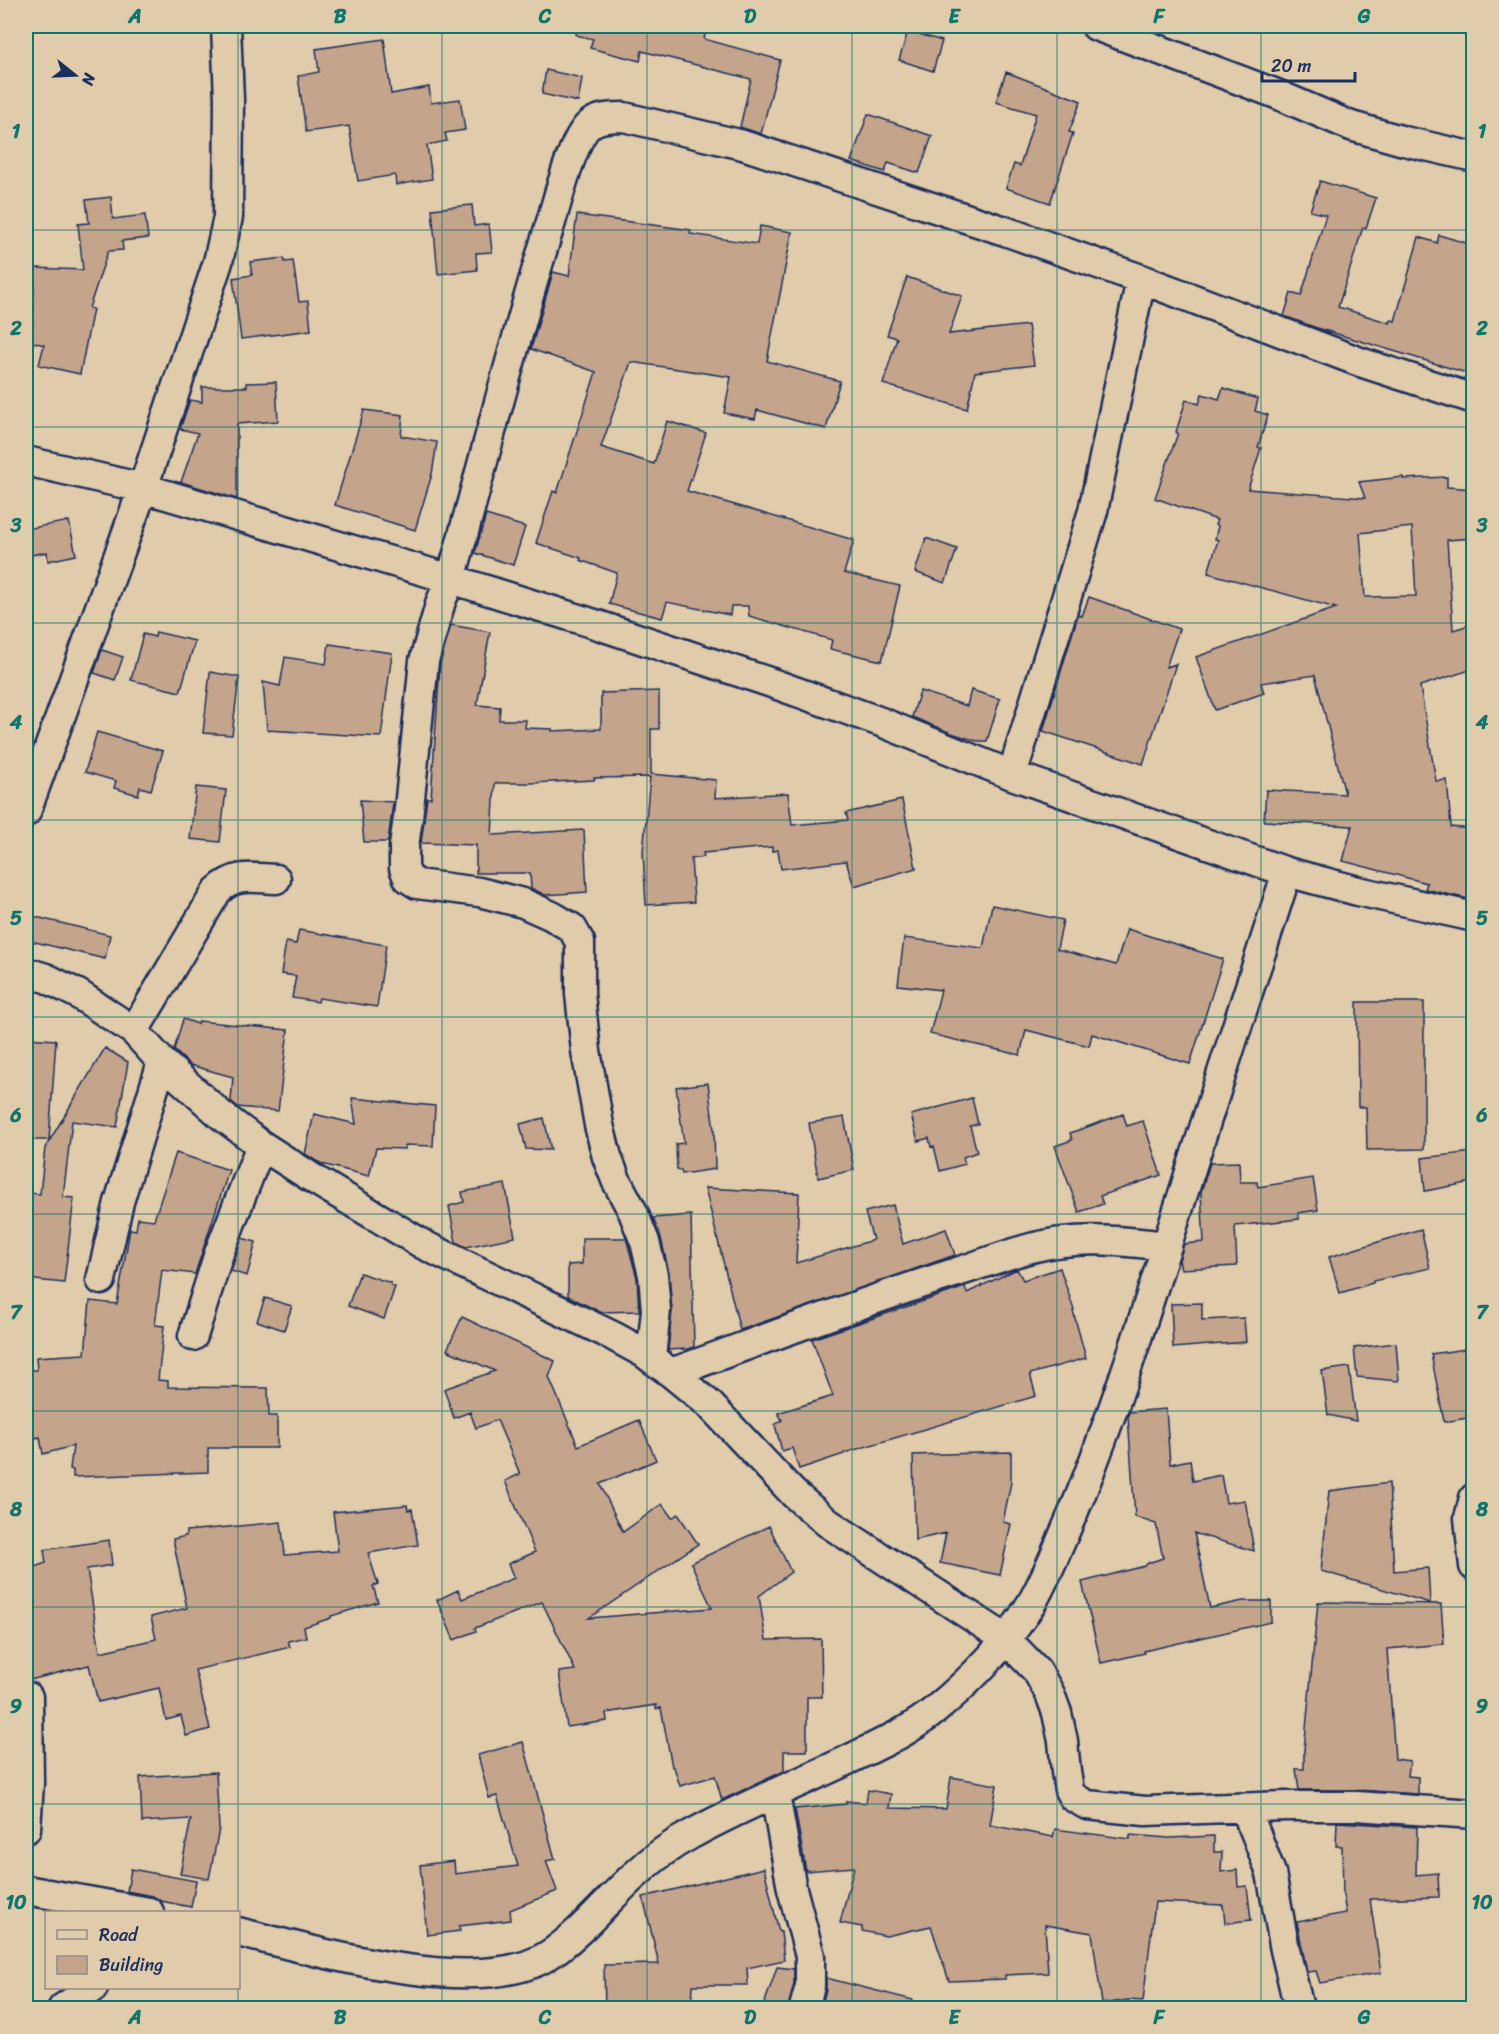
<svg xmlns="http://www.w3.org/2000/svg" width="1499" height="2034" font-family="Sriracha,sans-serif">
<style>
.building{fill:#c5a48c;stroke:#1b2f5e;stroke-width:1.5;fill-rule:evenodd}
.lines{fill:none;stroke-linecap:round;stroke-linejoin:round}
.street-casing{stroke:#1b2f5e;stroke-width:33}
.street{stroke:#e0cbaa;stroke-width:28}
.grid{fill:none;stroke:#0f766e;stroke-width:1.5;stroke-opacity:0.55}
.neatline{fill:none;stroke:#0f766e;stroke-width:2}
.grid-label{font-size:20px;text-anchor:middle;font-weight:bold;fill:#0f766e}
</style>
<rect width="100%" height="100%" fill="#e0cbaa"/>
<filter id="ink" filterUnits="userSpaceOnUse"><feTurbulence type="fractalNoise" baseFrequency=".0167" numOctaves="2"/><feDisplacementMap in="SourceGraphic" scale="12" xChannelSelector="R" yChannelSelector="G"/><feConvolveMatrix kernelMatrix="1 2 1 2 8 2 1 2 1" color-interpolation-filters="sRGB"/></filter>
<g filter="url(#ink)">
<path class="building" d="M 577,26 L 707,26 L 704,39 L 780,60 L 761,134 L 740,127 L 751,79 L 642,51 L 640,61 L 590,48 L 593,39 L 576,35 Z
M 908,31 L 942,41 L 933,71 L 899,60 Z
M 384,39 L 391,94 L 429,87 L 431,103 L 460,99 L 465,130 L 445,133 L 447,141 L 427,145 L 432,179 L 396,185 L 395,175 L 358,181 L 349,126 L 306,132 L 298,76 L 319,72 L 316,49 Z
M 546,70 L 582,78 L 578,102 L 542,94 Z
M 1006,72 L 1081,101 L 1069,132 L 1073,133 L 1050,203 L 1006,188 L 1014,164 L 1020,166 L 1036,114 L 996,102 Z
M 868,114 L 932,136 L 919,173 L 888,163 L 885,172 L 851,161 Z
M 1320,181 L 1376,198 L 1366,228 L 1363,227 L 1338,307 L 1390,323 L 1391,320 L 1395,321 L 1419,237 L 1437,243 L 1439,235 L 1473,245 L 1473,375 L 1314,327 L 1284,316 L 1291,293 L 1301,296 L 1326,215 L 1310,211 Z
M 111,197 L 113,219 L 145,215 L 148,238 L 122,241 L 123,250 L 108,251 L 89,308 L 93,309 L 80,374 L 39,365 L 44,345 L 29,341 L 33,323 L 35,268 L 83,270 L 78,224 L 89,223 L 86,200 Z
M 472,205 L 474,226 L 489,224 L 492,252 L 476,253 L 477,270 L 438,274 L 432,209 Z
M 577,215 L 691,230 L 690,234 L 757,244 L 760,226 L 792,232 L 767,361 L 840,381 L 826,429 L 757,410 L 755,419 L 724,413 L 731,377 L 631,362 L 601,447 L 654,464 L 667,421 L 706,433 L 687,491 L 854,540 L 844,573 L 900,586 L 882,661 L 830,649 L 832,640 L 749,616 L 748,606 L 731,606 L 730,615 L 667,602 L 662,618 L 609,604 L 617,573 L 580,560 L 581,558 L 536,543 L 553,491 L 557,493 L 596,372 L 531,349 L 553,272 L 569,276 Z
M 284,258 L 285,262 L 293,261 L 299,302 L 308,301 L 311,330 L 241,339 L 233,278 L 252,275 L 250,262 Z
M 907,277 L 962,296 L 949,334 L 1028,325 L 1034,365 L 975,372 L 967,409 L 883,384 L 897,338 L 887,335 Z
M 276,382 L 278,421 L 237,424 L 237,499 L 181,482 L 198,433 L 180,429 L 190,400 L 202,402 L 202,387 L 247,387 L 246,383 Z
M 1223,388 L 1258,399 L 1255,411 L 1268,415 L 1258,447 L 1261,448 L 1248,489 L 1365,498 L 1359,482 L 1403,477 L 1403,479 L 1447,477 L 1447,487 L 1473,489 L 1473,538 L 1447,540 L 1453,630 L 1473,624 L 1473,669 L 1420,686 L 1436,781 L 1447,780 L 1451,827 L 1473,829 L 1473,900 L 1425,889 L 1427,883 L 1343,861 L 1352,826 L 1264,821 L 1266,790 L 1345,794 L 1315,675 L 1261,683 L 1264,693 L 1215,710 L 1196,657 L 1336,608 L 1208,573 L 1218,540 L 1215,539 L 1218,526 L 1215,525 L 1217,520 L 1155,498 L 1178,433 L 1176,432 L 1186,400 L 1199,404 L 1202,394 L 1219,399 ZM 1412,527 L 1416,596 L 1365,597 L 1360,533 Z
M 364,410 L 403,415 L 401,436 L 437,442 L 432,474 L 415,530 L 335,505 Z
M 486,515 L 525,527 L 513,565 L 475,553 Z
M 69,521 L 76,555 L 48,561 L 47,552 L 26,556 L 26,529 Z
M 926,538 L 957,549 L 945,583 L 915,572 Z
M 1089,597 L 1179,629 L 1166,667 L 1176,664 L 1143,764 L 1043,731 L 1078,615 L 1082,616 Z
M 451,625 L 490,632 L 477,705 L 500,707 L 499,720 L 526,720 L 525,728 L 552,729 L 552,731 L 601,729 L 601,693 L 659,691 L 659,729 L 651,729 L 651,774 L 716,780 L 715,798 L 788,793 L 792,825 L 848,820 L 846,813 L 902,800 L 916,868 L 854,886 L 846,861 L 781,869 L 778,850 L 772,851 L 772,847 L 703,853 L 704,857 L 691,859 L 694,902 L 646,905 L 643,852 L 650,777 L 594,778 L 594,780 L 531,783 L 495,783 L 492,835 L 584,830 L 587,892 L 545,895 L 531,888 L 530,873 L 476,873 L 476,845 L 421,843 L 427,798 L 431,798 L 440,664 Z
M 156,632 L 195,641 L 180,692 L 131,680 L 143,634 L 155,637 Z
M 329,644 L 392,653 L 381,737 L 267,730 L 263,682 L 280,686 L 285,657 L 326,664 Z
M 102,650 L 123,657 L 115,680 L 94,673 Z
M 210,672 L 239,677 L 232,735 L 203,733 Z
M 971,690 L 1000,699 L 987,741 L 977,741 L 951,733 L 912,717 L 920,691 L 967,706 Z
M 97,732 L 163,751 L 151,790 L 140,787 L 138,795 L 114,788 L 116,781 L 85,772 Z
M 196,787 L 226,790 L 220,842 L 190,839 Z
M 360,800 L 393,802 L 388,842 L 364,842 Z
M 992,905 L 1063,920 L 1057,949 L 1116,965 L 1127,929 L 1223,959 L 1190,1064 L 1092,1034 L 1089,1046 L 1026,1030 L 1020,1055 L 930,1034 L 941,990 L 898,985 L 904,938 L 983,948 Z
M 32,916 L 110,935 L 105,959 L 27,940 Z
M 299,930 L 386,945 L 377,1007 L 319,998 L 318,1002 L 292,998 L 296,976 L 281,974 L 286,942 L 296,944 Z
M 1357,1002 L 1424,1002 L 1424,1149 L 1367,1150 L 1366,1107 L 1358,1107 Z
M 183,1019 L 198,1024 L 199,1021 L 288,1030 L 278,1111 L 238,1107 L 231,1101 L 233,1077 L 190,1065 L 174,1050 Z
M 26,1038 L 56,1040 L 49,1140 L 26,1140 Z
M 105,1048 L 128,1062 L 117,1127 L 72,1121 L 63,1197 L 74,1198 L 64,1283 L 26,1279 L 26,1193 L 40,1194 L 45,1148 Z
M 708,1083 L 714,1130 L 715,1169 L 682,1174 L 681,1170 L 677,1170 L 676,1144 L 684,1143 L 676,1087 Z
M 352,1098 L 435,1106 L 433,1146 L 405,1145 L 405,1149 L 376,1148 L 369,1176 L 322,1164 L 305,1154 L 314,1114 L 356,1124 Z
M 972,1098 L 978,1124 L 970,1126 L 977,1152 L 963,1157 L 965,1164 L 940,1171 L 934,1146 L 931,1147 L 929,1138 L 918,1141 L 911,1115 Z
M 1123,1114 L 1127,1126 L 1143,1121 L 1161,1175 L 1100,1196 L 1103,1204 L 1079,1212 L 1055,1146 L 1072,1140 L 1070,1133 Z
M 844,1117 L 854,1170 L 818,1178 L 809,1123 Z
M 544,1118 L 551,1150 L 526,1149 L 520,1124 Z
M 1473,1152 L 1473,1182 L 1425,1191 L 1422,1158 Z
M 176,1153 L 229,1170 L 195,1274 L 162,1270 L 155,1325 L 164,1326 L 158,1380 L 168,1381 L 168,1387 L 268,1388 L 269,1416 L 277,1416 L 277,1448 L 208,1448 L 208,1472 L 73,1477 L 73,1470 L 70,1469 L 73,1446 L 43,1454 L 40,1437 L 26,1440 L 26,1370 L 37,1370 L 36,1357 L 85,1354 L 90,1301 L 117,1304 L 130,1229 L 136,1230 L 138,1218 L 154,1220 Z
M 1239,1162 L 1240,1182 L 1257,1182 L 1258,1187 L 1313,1178 L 1318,1210 L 1298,1213 L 1299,1219 L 1235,1226 L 1237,1266 L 1181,1269 L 1179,1260 L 1184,1244 L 1204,1242 L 1201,1192 L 1210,1163 Z
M 505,1184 L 515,1237 L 466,1247 L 456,1242 L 449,1206 L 464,1202 L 462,1192 Z
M 705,1188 L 799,1193 L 796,1263 L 873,1240 L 865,1212 L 893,1205 L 903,1244 L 946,1229 L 955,1255 L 740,1330 Z
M 691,1215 L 694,1347 L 687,1349 L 668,1350 L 672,1311 L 669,1273 L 661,1238 L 653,1218 Z
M 1421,1229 L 1430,1268 L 1373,1281 L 1373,1283 L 1340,1293 L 1329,1257 Z
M 242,1238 L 256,1242 L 247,1276 L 231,1271 Z
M 582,1238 L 626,1238 L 637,1278 L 639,1311 L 600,1312 L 568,1296 L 568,1265 L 582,1264 Z
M 1060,1268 L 1074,1310 L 1073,1311 L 1086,1358 L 1030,1374 L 1036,1396 L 844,1453 L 844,1454 L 799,1469 L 792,1448 L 782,1451 L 775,1425 L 782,1420 L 778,1413 L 833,1396 L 812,1339 L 965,1287 L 967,1293 L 1017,1269 L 1023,1280 Z
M 360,1273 L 391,1283 L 391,1286 L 395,1287 L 384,1319 L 348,1306 Z
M 265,1298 L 292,1306 L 284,1330 L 257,1321 Z
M 1202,1303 L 1202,1320 L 1244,1318 L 1246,1342 L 1173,1348 L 1171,1304 Z
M 462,1317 L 555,1361 L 549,1377 L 578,1446 L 639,1420 L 656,1460 L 600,1484 L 623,1532 L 662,1504 L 672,1518 L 678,1514 L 698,1544 L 589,1618 L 712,1608 L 691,1563 L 769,1526 L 791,1572 L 759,1596 L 766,1640 L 821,1639 L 822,1697 L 807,1697 L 807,1751 L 784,1751 L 784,1771 L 722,1800 L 715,1776 L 680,1786 L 674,1767 L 672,1767 L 661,1708 L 656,1709 L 656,1705 L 606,1713 L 607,1721 L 567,1727 L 559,1672 L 575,1670 L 542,1602 L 475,1628 L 476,1631 L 454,1640 L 437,1600 L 458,1590 L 462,1599 L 514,1578 L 508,1564 L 535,1552 L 505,1481 L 520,1474 L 497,1420 L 476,1428 L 470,1412 L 454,1418 L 444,1389 L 495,1371 L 447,1350 Z
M 1396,1343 L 1399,1381 L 1357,1377 L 1354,1348 Z
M 1473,1348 L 1473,1417 L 1444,1422 L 1431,1354 Z
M 1349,1367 L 1356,1421 L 1328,1415 L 1322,1371 Z
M 1166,1409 L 1170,1464 L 1190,1460 L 1193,1481 L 1221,1475 L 1226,1503 L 1245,1500 L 1254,1551 L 1194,1533 L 1210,1608 L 1243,1601 L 1271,1601 L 1271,1622 L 1144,1651 L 1145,1653 L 1101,1663 L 1082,1582 L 1145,1566 L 1148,1563 L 1163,1558 L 1156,1524 L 1135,1517 L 1128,1416 L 1129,1412 Z
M 1011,1452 L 1011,1482 L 1003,1522 L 1011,1524 L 1000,1575 L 940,1563 L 946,1533 L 915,1540 L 913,1455 Z
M 1389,1483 L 1394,1571 L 1428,1568 L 1430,1603 L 1321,1571 L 1329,1491 Z
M 407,1505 L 408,1510 L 412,1509 L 418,1545 L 368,1553 L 378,1584 L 373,1586 L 378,1602 L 331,1616 L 331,1618 L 304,1627 L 306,1637 L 288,1641 L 290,1647 L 195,1670 L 210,1729 L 186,1736 L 181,1716 L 166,1720 L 159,1688 L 98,1702 L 89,1665 L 26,1681 L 26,1570 L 46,1563 L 44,1550 L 109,1540 L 112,1565 L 87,1569 L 100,1652 L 156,1639 L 151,1617 L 187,1608 L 173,1539 L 186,1536 L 186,1531 L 281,1522 L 285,1555 L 338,1551 L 333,1512 Z
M 1318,1602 L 1441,1604 L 1444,1644 L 1387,1649 L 1395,1759 L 1410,1761 L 1408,1776 L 1418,1777 L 1418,1794 L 1357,1790 L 1299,1790 L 1296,1769 L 1304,1769 L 1304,1750 Z
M 523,1742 L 555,1859 L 546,1861 L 557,1891 L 510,1910 L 511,1920 L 459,1926 L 460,1931 L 427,1935 L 420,1865 L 454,1861 L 455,1874 L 518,1866 L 497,1796 L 489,1798 L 478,1755 Z
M 216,1772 L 219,1829 L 209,1879 L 180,1874 L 191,1819 L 142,1822 L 140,1777 Z
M 951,1777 L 997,1785 L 990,1825 L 1053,1837 L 1055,1829 L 1130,1839 L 1130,1835 L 1169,1838 L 1214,1836 L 1214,1852 L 1222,1852 L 1221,1872 L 1237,1870 L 1238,1887 L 1247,1886 L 1251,1920 L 1225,1923 L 1223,1905 L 1155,1902 L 1143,2001 L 1128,2000 L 1102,2004 L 1092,1933 L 1045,1925 L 1048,1973 L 1005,1975 L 1005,1979 L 949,1981 L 931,1926 L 886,1936 L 862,1931 L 862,1927 L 840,1923 L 854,1867 L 806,1871 L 795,1809 L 846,1804 L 846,1801 L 866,1803 L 868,1790 L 891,1794 L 889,1808 L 946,1809 Z
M 1337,1822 L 1417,1827 L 1416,1875 L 1438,1873 L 1439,1897 L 1370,1899 L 1381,1973 L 1320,1983 L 1316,1971 L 1307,1972 L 1297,1922 L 1346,1913 L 1343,1895 L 1342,1846 L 1336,1846 Z
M 764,1868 L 779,1932 L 781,1932 L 784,1960 L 747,1968 L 748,1985 L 693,1985 L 692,2003 L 641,2002 L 641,2008 L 605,2008 L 604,1965 L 659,1964 L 643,1897 Z
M 131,1869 L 196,1881 L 191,1907 L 161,1901 L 152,1896 L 127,1891 Z
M 777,1967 L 794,1969 L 794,1984 L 788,2008 L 763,2008 Z
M 826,1978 L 913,2000 L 912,2008 L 821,2008 L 826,1990 Z"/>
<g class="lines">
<g class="street-casing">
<path id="street" d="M 1096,26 L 1274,93 L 1351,126 L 1404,141 L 1474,157
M 26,461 L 143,488 L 451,579 L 598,625 L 772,683 L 881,722 L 1012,775 L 1287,872 L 1358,891 L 1474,917
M 1012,775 L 1093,511 L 1141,279
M 26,812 L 143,488 L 218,262 L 228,217 L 229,100 L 226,26
M 26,972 L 46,978 L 78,994 L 134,1031 L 162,1062 L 221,1115 L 261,1145 L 317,1181 L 424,1245 L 613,1336 L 644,1353 L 671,1373 L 709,1404 L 794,1494 L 828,1523 L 1006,1639 L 1037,1671 L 1050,1694 L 1057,1713 L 1063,1741 L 1066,1772 L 1069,1790 L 1073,1797 L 1087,1805 L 1145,1811 L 1287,1806 L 1356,1806 L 1474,1814
M 134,1031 L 217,891 C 237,873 251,878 276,879
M 101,1280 L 119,1202 L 162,1062
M 193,1336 L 219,1253 L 261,1145
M 651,1358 L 656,1310 L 653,1275 L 645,1242 L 633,1212 L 616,1180 L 607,1157 L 599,1125 L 586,1051 L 580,994 L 580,942 L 572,928 L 552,916 L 523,903 L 479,892 L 417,884 L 408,878 L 404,868 L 404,846 L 408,818 L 424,661 L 441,601 L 451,579 C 484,460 514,340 551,222 C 558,199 572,140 589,125 C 598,117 612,117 624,117 L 743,145 L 1005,231 L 1141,279 L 1360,362 L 1474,399
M 671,1373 C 765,1339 859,1303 954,1273 C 990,1262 1025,1246 1063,1242 C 1097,1238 1133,1242 1167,1246
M 1474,1498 L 1469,1518 L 1474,1566
M 775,1794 L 792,1889 L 810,1956 L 810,1986 L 804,2008
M 1243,1808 L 1254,1829 L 1271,1873 L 1285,1950 L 1299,2008
M 26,1829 L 29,1783 L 28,1697
M 26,1890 L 149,1912
M 238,1932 C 314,1951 478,1999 547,1956 C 580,1935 607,1900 635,1875 C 651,1860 671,1845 690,1835 C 745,1804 804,1782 860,1754 C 885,1742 912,1729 934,1711 C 970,1681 1006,1645 1031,1604 C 1048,1575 1060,1542 1074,1511 C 1112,1419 1142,1324 1172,1229 C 1209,1110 1249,991 1287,872
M 63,2008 L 93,1988"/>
</g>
<use href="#street" class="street"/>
</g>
</g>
<path class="grid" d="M 238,26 L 238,1912M 442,26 L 442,2008M 647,26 L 647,2008M 852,26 L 852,2008M 1057,26 L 1057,2008M 1261,26 L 1261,2008M 26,230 L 1474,230M 26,427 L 1474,427M 26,623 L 1474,623M 26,820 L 1474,820M 26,1017 L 1474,1017M 26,1214 L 1474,1214M 26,1411 L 1474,1411M 26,1607 L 1474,1607M 26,1804 L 1474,1804M 238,1988 L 238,2008"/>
<rect width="1499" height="2034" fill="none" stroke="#e0cbaa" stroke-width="66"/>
<rect x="45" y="1911" width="195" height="78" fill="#e0cbaa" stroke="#918d8c" stroke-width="1.5"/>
<rect x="57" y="1930" width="30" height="9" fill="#e0cbaa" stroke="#918d8c" stroke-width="1.5"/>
<text x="99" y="1941" font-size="18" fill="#1b2f5e">Road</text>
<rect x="57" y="1956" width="30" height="18" fill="#c5a48c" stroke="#918d8c" stroke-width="1.5"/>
<text x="99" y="1971" font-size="18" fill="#1b2f5e">Building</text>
<g transform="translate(75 75) rotate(108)" stroke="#e0cbaa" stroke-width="4.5" paint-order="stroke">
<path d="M0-4.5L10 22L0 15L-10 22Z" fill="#1b2f5e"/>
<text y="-9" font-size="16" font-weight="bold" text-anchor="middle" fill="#1b2f5e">N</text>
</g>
<path d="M1262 72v9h93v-9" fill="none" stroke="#1b2f5e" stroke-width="3"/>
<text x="1271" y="72" font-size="18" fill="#1b2f5e" stroke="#e0cbaa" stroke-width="4.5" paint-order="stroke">20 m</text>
<rect x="33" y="33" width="1433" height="1968" class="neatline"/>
<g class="grid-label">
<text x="135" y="23">A</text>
<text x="340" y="23">B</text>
<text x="545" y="23">C</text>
<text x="750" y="23">D</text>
<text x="954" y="23">E</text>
<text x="1159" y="23">F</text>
<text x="1364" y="23">G</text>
<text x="16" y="138">1</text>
<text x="1482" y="138">1</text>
<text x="16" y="335">2</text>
<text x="1482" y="335">2</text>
<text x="16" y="532">3</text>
<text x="1482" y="532">3</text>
<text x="16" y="729">4</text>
<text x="1482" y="729">4</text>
<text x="16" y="925">5</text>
<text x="1482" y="925">5</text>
<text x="16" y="1122">6</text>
<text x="1482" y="1122">6</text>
<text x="16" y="1319">7</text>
<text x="1482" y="1319">7</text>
<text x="16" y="1516">8</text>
<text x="1482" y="1516">8</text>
<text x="16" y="1713">9</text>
<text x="1482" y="1713">9</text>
<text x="16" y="1909">10</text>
<text x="1482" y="1909">10</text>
<text x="135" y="2024">A</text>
<text x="340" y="2024">B</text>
<text x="545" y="2024">C</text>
<text x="750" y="2024">D</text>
<text x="954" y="2024">E</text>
<text x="1159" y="2024">F</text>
<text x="1364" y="2024">G</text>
</g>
</svg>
